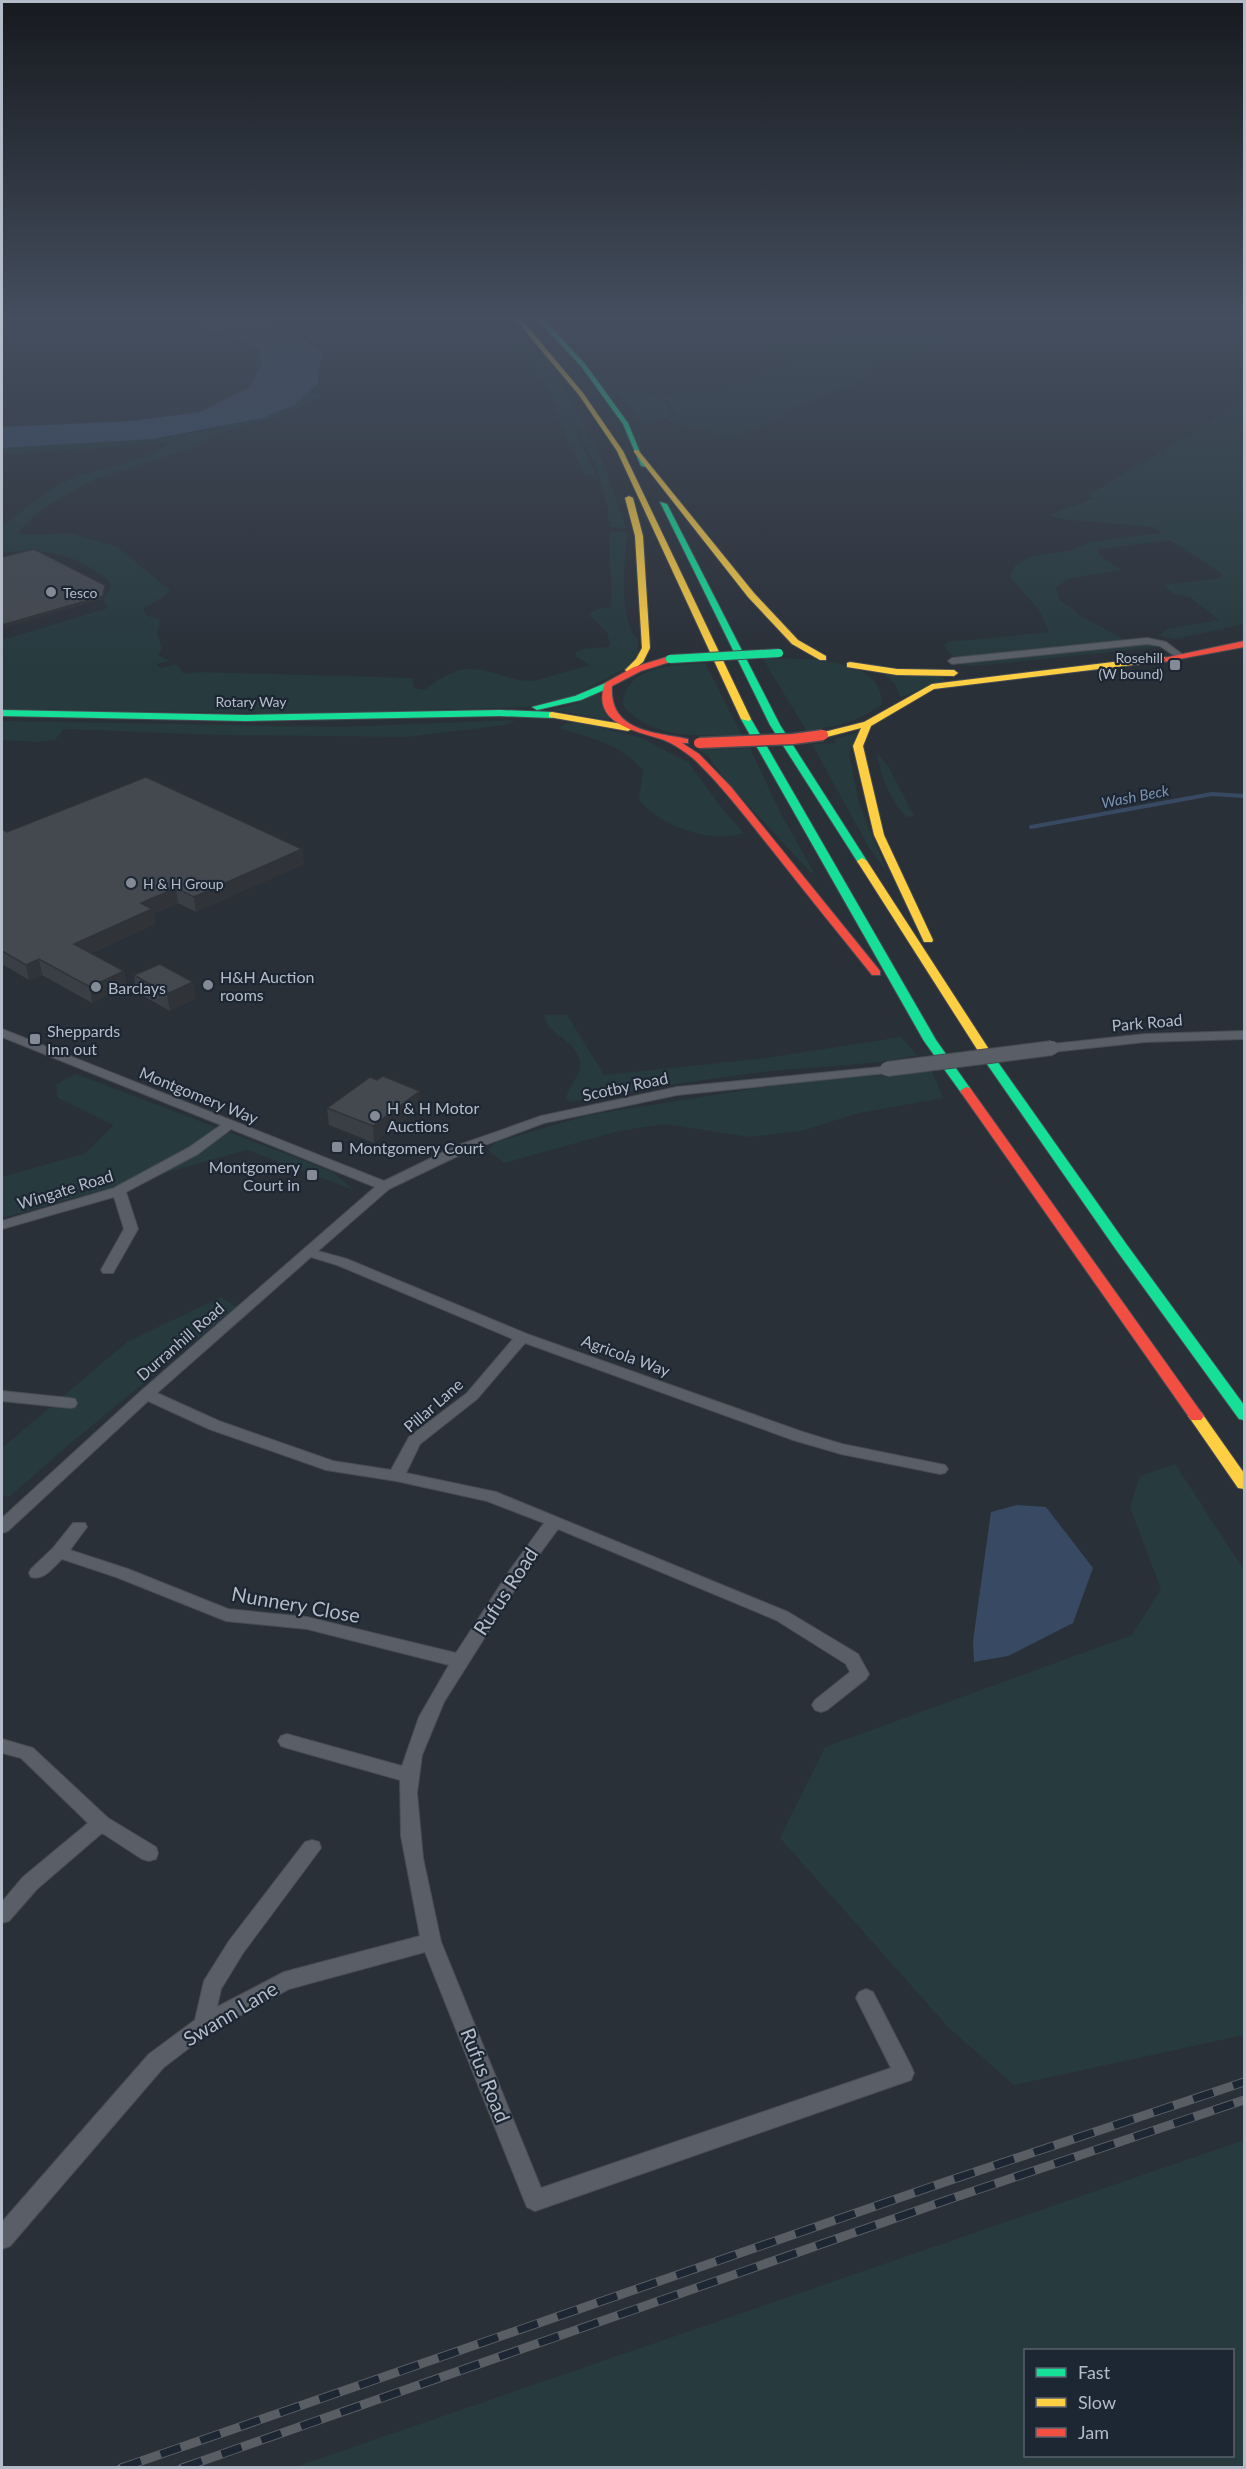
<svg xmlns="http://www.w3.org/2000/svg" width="1246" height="2469" font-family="Lato,sans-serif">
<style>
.green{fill:#273a3e;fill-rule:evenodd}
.water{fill:#384963}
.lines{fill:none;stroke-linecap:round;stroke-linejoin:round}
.stream{stroke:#384963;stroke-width:4}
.street-casing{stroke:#484c53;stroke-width:2}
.fast-casing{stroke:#484c55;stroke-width:2}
.slow-casing{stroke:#484c55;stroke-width:2}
.jam-casing{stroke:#484c55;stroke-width:2}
.street{fill:#5a5e66;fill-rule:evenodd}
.fast{fill:#16e098;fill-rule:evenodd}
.slow{fill:#ffcf43;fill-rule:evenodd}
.jam{fill:#f24e42;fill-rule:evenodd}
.rail-casing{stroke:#595d64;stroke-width:9}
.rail{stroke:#1d2633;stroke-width:7;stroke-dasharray:21;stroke-linecap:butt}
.street-bridge-casing{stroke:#484c53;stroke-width:16;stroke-linecap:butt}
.fast-bridge-casing{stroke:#474c53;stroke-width:10;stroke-linecap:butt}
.jam-bridge-casing{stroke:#474c53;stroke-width:13;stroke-linecap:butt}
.street-bridge{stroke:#5a5e66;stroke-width:14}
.fast-bridge{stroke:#16e098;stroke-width:8}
.jam-bridge{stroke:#f24e42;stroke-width:10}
.wall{fill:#3a3f45}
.shaded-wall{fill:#303338}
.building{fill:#444950;stroke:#303338;stroke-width:1.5}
.poi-dot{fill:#848b96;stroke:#1d2633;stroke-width:2}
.labels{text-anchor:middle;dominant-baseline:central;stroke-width:4.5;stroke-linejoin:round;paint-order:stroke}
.far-poi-label{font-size:14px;fill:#b4bcc9;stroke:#1d2633;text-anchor:start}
.far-street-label{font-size:14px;fill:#b4bcc9;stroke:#1d2633}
.far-water-label{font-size:15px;font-style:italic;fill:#7c92b1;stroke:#1d2633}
.poi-label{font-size:16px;fill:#b4bcc9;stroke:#1d2633;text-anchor:start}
.street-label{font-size:16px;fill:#b4bcc9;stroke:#1d2633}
.near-street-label{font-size:20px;fill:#b4bcc9;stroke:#1d2633}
</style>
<rect width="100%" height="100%" fill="#2a3038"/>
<path class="green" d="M 470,319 L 507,319 L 556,374 L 586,428 L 576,432 L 595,473 L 592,475 L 585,475 L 574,453 L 568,444 L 550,393 L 536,374 L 495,326 L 483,322 L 469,324 Z
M 905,319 L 1025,319 L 962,333 L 940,345 L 881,365 L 859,382 L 796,407 L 774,421 L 731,439 L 666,420 L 676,415 L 663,396 L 729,387 L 787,365 L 785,359 L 756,352 L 758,348 L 821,337 L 823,334 Z
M 617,390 L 631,390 L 660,396 L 672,414 L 668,418 L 642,424 Z
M 306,394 L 321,394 L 293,412 L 219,433 L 197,446 L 93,480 L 40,510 L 18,533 L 34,535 L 69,533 L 117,547 L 170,590 C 162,600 152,602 143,609 L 147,616 L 160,619 L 157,633 L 162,648 L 158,655 L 171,661 L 156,664 L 160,668 L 177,664 L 184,674 L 198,672 L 412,678 L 414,688 L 426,690 C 431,683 438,680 445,676 C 478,658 500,681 533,681 L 590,665 L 576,657 L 576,652 L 582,649 L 608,647 L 610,644 L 607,632 L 588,614 L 600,608 L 609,608 L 612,605 L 609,533 L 627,531 C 626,557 617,623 638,639 L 638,656 L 626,668 L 573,696 L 527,707 L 293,714 L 2,709 L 2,640 L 108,608 L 103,599 L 111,588 L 110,582 C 71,551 50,550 2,552 L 2,526 C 24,511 46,490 71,479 C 95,468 151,461 167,443 L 14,454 L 2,454 L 2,448 L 153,439 L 189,434 L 279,413 Z
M 1244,401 L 1244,624 L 1175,639 L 1160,636 L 1166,629 L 1219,620 L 1190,597 L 1174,594 L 1163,585 L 1221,578 L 1221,573 L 1170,540 L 1098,549 L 1100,556 L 1122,570 L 1067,579 L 1056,588 L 1059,599 L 1081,616 L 1125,640 L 1153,643 L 1160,647 L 974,666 L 961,665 L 944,646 L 947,642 L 1049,632 L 1040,611 L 1009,576 L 1015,566 L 1029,557 L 1073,550 L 1090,542 L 1161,533 L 1153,527 L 1060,519 L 1049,515 L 1094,498 L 1087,496 Z
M 582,429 L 588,431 L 605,468 L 626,528 L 611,527 L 608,519 L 608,508 L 598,471 L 579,433 Z
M 763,659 C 794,658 887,655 881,705 C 855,723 836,727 806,730 Z
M 705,663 L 742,735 C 702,736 650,740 623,705 C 624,665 676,665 705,663 Z
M 884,674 L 940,676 L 947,681 L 900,697 L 895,684 Z
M 597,694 L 600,694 L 610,720 L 554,710 L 554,709 L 577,703 Z
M 515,720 L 506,725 L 406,737 L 219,735 L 64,729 L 55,740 L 38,742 L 2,740 L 2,721 L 339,727 Z
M 577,722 L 642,738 L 689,763 L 724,811 L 744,833 C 711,844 660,826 639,800 L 643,771 C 622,744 590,738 559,728 L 567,723 Z
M 857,733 L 849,752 L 859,803 L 888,874 L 868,846 L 812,744 L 835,743 L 834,739 Z
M 750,748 L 780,812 L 815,874 L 809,871 L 726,781 L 708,756 L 698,750 Z
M 877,753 L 888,766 L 914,816 L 906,817 C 889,797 881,778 877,753 Z
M 544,1015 L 567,1015 L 604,1075 L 758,1059 L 901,1037 L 917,1055 C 869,1066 820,1066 771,1071 C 704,1079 637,1090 570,1102 L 566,1098 C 569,1086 579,1076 580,1067 C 582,1040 548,1038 544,1015 Z
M 932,1071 L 943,1098 L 859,1113 L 801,1131 L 749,1137 L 665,1124 L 619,1131 L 504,1163 L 488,1150 L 496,1142 L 589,1115 L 795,1082 Z
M 76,1074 L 331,1171 L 354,1190 L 247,1150 L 2,1218 L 2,1177 L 84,1154 L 114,1125 L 58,1098 L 56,1084 Z
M 221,1297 L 236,1307 L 78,1437 L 9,1497 L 2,1496 L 2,1448 L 127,1342 Z
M 1175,1464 L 1244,1570 L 1244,2035 L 1014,2085 L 948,2027 L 780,1838 L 825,1747 L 1132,1635 L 1161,1589 L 1130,1507 L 1140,1476 Z
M 1244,2140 L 1244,2467 L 295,2467 ZM 1026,2350 L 1232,2350 L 1232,2456 L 1026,2456 Z"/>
<path class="water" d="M 161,319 L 254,319 L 285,327 L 322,351 L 318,384 L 294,405 L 263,418 L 153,439 L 2,448 L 2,427 L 130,421 L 200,412 L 250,387 L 261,364 L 259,349 C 228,332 196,326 161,319 Z
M 1017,1505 L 1046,1507 L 1093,1568 L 1073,1623 L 1008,1656 L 974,1662 L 973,1641 L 991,1512 Z"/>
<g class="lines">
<path class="stream" d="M 1031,827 L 1212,794 L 1244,796"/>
<g class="street-casing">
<path id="street" d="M 1147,638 L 1166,642 L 1186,657 L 1179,659 L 1160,646 L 1147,644 L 952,664 L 948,661 L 952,658 Z
M 2,1029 L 384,1181 L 456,1146 L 541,1116 L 677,1087 L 891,1066 L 893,1069 L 887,1073 L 677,1095 L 544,1123 L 466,1152 L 389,1189 L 318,1251 L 347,1259 L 527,1334 L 803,1432 L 842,1444 L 945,1465 L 948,1469 L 945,1473 L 940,1474 L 841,1454 L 793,1440 L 525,1343 L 477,1399 L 420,1444 L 406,1473 L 496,1492 L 788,1612 L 858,1654 L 869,1674 L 866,1679 L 827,1710 L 821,1712 L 815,1710 L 812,1705 L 815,1700 L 850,1672 L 846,1664 L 776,1620 L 558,1529 L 522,1578 L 444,1702 L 422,1755 L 417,1793 L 423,1858 L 441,1942 L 541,2188 L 891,2068 L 856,1998 L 859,1992 L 866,1989 L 873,1992 L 911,2066 L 914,2073 L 911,2080 L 535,2211 L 527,2207 L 524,2200 L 425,1952 L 289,1989 L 211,2031 L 163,2068 L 10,2246 L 2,2249 L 2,2222 L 149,2054 L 195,2020 L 204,1981 L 229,1941 L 305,1842 L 312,1840 L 319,1842 L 321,1848 L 243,1953 L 221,1989 L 217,2007 L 284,1972 L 420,1936 L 401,1836 L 400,1780 L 287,1748 L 281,1746 L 278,1741 L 281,1736 L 287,1734 L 402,1766 L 419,1717 L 449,1665 L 307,1629 L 226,1621 L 116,1577 L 62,1559 C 53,1567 44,1581 31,1577 L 29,1573 L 31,1569 L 53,1548 L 73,1523 L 85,1523 L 87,1527 L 70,1550 L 128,1569 L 228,1609 L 307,1617 L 456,1653 L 510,1570 L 544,1523 L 487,1501 L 396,1481 L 326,1470 L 209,1429 L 148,1401 L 8,1531 L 2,1533 L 2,1518 L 141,1391 L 375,1187 L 231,1129 L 198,1154 L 126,1192 L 138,1229 L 113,1273 L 103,1273 L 101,1270 L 124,1229 L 114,1197 L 2,1229 L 2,1221 L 114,1188 L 188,1148 L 221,1125 L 2,1037 ZM 311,1257 L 337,1265 L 513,1339 L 467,1393 L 409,1437 L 391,1470 L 333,1461 L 219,1421 L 157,1393 Z
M 1244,1031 L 1244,1039 L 1145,1042 L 1052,1052 L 1046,1048 L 1052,1044 L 1145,1034 Z
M 2,1391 L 70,1398 L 75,1399 L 77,1403 L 75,1407 L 70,1408 L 2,1401 Z
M 2,1739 L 33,1748 L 108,1818 L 156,1847 L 158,1853 L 156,1859 L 149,1861 L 142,1859 L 102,1833 L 37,1889 L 9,1921 L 2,1923 L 2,1902 L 23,1877 L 88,1823 L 21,1758 L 2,1753 Z"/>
</g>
<g class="fast-casing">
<path id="fast" d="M 537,319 L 543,319 L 585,364 L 628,423 L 646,467 L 641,466 L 623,424 L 581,366 Z
M 660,502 L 667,504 L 780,725 L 867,861 L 866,863 L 858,863 L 857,861 L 770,725 Z
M 608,682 L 611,683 L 611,687 L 581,700 L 537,710 L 532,707 L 575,696 Z
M 2,710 L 246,715 L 500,710 L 552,712 L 557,715 L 552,718 L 500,716 L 246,721 L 2,716 Z
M 743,717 L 751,719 L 936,1040 L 972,1091 L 970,1094 L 962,1094 L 924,1041 L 741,719 Z
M 986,1050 L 990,1051 L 1127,1245 L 1244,1405 L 1244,1420 L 1239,1419 L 1117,1251 L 980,1054 Z"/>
</g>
<g class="slow-casing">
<path id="slow" d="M 515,319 L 521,319 L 583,393 L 623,451 L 751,719 L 749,721 L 741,719 L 617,451 L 579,395 Z
M 634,450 L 638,450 L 754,593 L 798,640 L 826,656 L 826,660 L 820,660 L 792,644 L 748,597 L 634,452 Z
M 629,496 L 633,498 L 643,536 L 650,648 L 643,662 L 629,673 L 625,670 L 636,659 L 642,648 L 635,536 L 625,498 Z
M 1163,656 L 1167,659 L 1166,661 L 934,689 L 871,726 L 863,746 L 884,835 L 933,940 L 932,942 L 924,942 L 874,835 L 853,746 L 861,728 L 823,738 L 820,737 L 820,733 L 864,722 L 932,684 Z
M 850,662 L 897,669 L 954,670 L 958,673 L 954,676 L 897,675 L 847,667 L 847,663 Z
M 552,712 L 628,725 L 633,728 L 628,731 L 549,717 L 549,713 Z
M 862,858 L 867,861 L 992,1054 L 990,1057 L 986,1058 L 980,1054 L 857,861 Z
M 1196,1411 L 1201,1412 L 1244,1473 L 1244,1489 L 1238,1488 L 1191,1420 L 1188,1416 L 1191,1412 Z"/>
</g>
<g class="jam-casing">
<path id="jam" d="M 1244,641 L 1244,647 L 1163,662 L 1159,659 Z
M 670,656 L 673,657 L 673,661 L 641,671 L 612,686 C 609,732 655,732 688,739 L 688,743 L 682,743 L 699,754 L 731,787 L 880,971 L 880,975 L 872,975 C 839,934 805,892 772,850 C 747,819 723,787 695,760 C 687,753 674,744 664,740 C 638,731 590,725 605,683 L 634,667 Z
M 966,1087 L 970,1088 L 1201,1412 L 1204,1416 L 1201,1420 L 1191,1420 L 960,1091 Z"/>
</g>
<use href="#street" class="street"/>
<use href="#fast" class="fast"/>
<use href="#slow" class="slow"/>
<use href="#jam" class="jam"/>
<g class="rail-casing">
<path id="rail" d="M 121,2468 L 945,2182 L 1244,2082
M 182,2468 L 953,2198 L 1244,2100"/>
</g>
<use href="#rail" class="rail"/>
<g class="street-bridge-casing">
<path id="street-bridge" d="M 887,1069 L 1052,1048"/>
</g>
<g class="fast-bridge-casing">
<path id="fast-bridge" d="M 670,659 L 779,653"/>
</g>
<g class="jam-bridge-casing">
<path id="jam-bridge" d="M 699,743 L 793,739 L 823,735"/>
</g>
<use href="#street-bridge" class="street-bridge"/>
<use href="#fast-bridge" class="fast-bridge"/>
<use href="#jam-bridge" class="jam-bridge"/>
</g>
<path class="wall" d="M 2,829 L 7,832 L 302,849 L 304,864 L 196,912 L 178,903 L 153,914 L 155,924 L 91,953 L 124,971 L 127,986 L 92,1003 L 42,975 L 29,980 L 2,964 Z
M 134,975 L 196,998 L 170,1011 L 136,992 Z
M 327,1108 L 421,1108 L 374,1143 L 329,1125 Z"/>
<path class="shaded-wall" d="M 105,585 L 105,588 L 103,599 L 2,628 L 2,625 Z
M 302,849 L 304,864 L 196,912 L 194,897 Z
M 176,888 L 178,903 L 153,914 L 155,924 L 76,959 L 74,944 L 141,903 Z
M 39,959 L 42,975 L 29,980 L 26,965 Z
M 124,971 L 127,986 L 92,1003 L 90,987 Z
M 193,982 L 196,998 L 170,1011 L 167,994 Z
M 420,1091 L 421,1108 L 374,1143 L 373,1126 Z"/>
<path class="building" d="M 34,549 L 105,585 L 103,596 L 2,625 L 2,557 Z
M 146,777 L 302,849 L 194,897 L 176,888 L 141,903 L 152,909 L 74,944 L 124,971 L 90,987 L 39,959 L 26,965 L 2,951 L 2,829 L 7,832 Z
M 160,964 L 193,982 L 167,994 L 134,975 Z
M 383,1076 L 420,1091 L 373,1126 L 327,1108 L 370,1077 L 377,1080 Z"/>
<linearGradient id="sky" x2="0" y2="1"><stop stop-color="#171a1f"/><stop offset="0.48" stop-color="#444e5e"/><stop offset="1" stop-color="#444e5e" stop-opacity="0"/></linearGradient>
<rect width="1246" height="664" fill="url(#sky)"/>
<g class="poi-dot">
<circle cx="51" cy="592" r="6"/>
<rect x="1169" y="659" width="12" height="12" rx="3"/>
<circle cx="131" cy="883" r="6"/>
<circle cx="208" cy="985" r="6"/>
<circle cx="96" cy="987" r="6"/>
<rect x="29" y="1033" width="12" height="12" rx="3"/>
<circle cx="375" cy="1116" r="6"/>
<rect x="331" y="1141" width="12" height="12" rx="3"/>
<rect x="306" y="1169" width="12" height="12" rx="3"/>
</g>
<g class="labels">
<g class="far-poi-label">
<text x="63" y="592">Tesco</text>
<text x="1163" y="657" text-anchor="end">Rosehill<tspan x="1163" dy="16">(W bound)</tspan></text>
<text x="143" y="883">H &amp; H Group</text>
</g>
<g class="far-street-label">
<text x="251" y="701">Rotary Way</text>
</g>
<g class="far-water-label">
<text transform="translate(1135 796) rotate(-11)">Wash Beck</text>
</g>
<g class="poi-label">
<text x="220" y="976">H&amp;H Auction<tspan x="220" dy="18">rooms</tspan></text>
<text x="108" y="987">Barclays</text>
<text x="47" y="1030">Sheppards<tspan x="47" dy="18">Inn out</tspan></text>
<text x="387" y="1107">H &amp; H Motor<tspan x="387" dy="18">Auctions</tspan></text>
<text x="349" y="1147">Montgomery Court</text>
<text x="300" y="1166" text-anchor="end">Montgomery<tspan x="300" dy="18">Court in</tspan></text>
</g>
<g class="street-label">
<text transform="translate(1147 1022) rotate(-5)">Park Road</text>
<text transform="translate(625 1086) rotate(-12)">Scotby Road</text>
<text transform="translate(199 1095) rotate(22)">Montgomery Way</text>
<text transform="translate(65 1189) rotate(-17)">Wingate Road</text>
<text transform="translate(180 1341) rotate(-41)">Durranhill Road</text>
<text transform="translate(626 1355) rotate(20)">Agricola Way</text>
<text transform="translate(433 1405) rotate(-41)">Pillar Lane</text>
</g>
<g class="near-street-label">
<text transform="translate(505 1591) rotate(-57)">Rufus Road</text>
<text transform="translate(296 1604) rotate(10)">Nunnery Close</text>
<text transform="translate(230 2013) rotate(-31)">Swann Lane</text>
<text transform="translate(486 2075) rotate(68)">Rufus Road</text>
</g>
</g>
<rect width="1246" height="2469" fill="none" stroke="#b4bcc9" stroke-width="6"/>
<rect x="1024" y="2349" width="210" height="108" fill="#1d2633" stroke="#59626f" stroke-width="1.5"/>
<rect x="1036" y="2368" width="30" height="9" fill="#16e098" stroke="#59626f" stroke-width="1.5"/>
<text x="1078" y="2379" font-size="18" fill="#b4bcc9">Fast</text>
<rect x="1036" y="2398" width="30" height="9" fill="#ffcf43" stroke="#59626f" stroke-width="1.5"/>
<text x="1078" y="2409" font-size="18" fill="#b4bcc9">Slow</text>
<rect x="1036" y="2428" width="30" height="9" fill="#f24e42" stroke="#59626f" stroke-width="1.5"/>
<text x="1078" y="2439" font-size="18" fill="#b4bcc9">Jam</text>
</svg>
